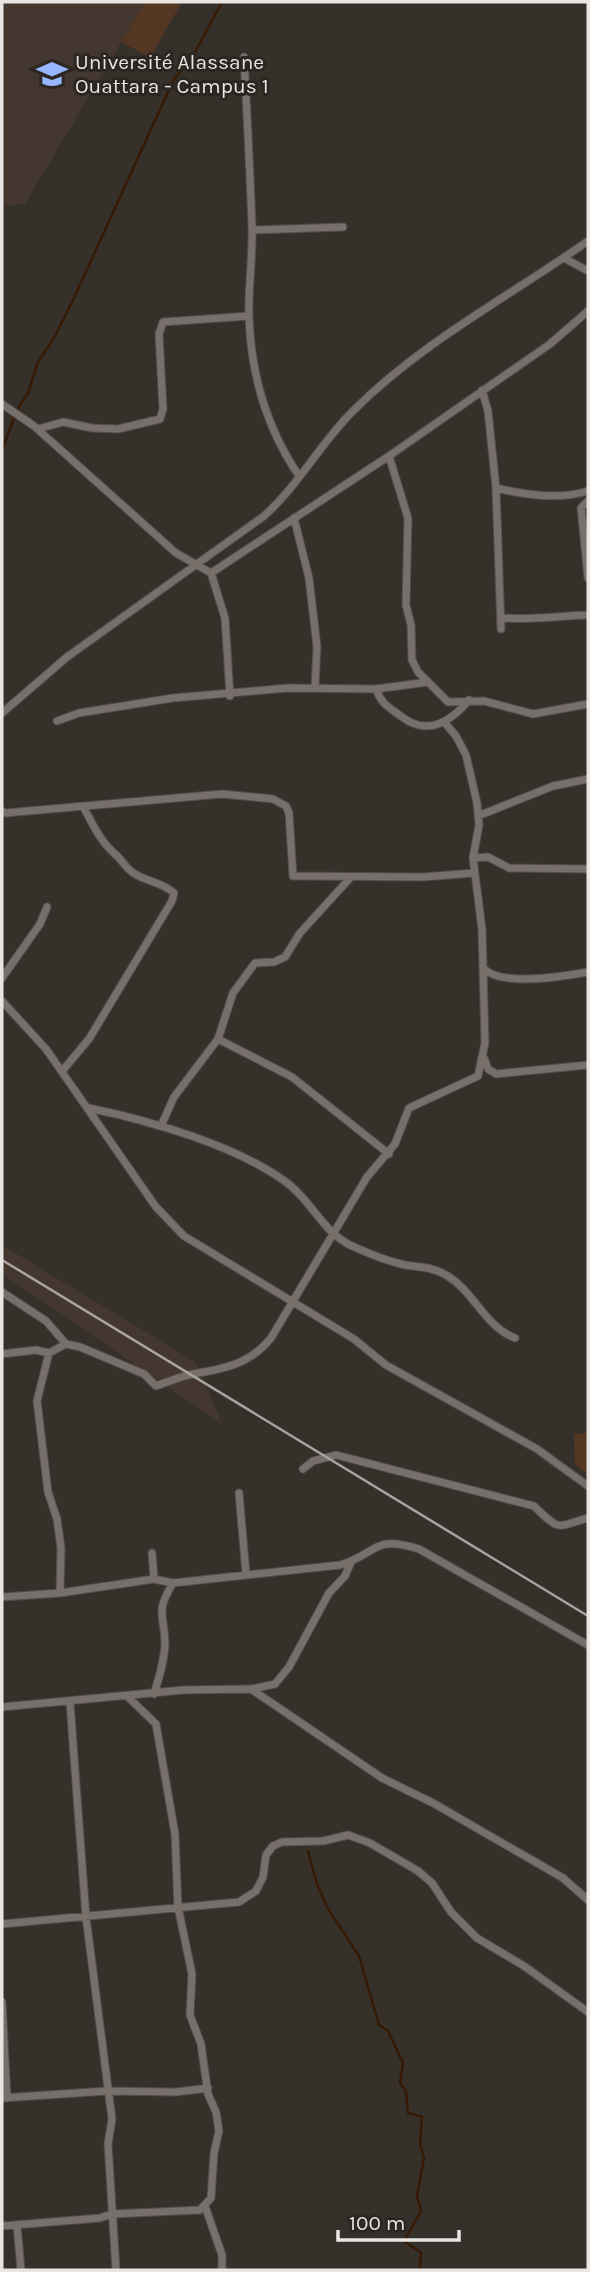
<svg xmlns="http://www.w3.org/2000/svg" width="590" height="2272" font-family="Karla,sans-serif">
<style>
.built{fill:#43372f}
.green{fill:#543722}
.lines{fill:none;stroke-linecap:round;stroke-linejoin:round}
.stream{stroke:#361a04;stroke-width:2.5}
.minor-casing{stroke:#534d4a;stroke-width:9}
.minor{stroke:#776f6a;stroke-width:7}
.rail{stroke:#a9a4a0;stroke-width:2.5}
.labels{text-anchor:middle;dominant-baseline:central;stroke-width:6;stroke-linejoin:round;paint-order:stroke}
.poi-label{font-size:21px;fill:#e9e5e2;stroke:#2c2621;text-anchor:start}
</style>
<rect width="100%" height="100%" fill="#36302b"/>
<path class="built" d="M 2,2 L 145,2 L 25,204 L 2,206 Z
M 2,1245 L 197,1363 L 222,1424 L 2,1274 Z"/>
<path class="green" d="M 145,2 L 182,2 L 150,57 L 121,42 Z
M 588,1433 L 588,1474 L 575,1464 L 574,1434 Z"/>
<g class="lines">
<path class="stream" d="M 2,450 L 17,410 L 28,393 L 38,362 L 55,336 L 74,298 L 173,81 L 194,54 L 222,2
M 308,1851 L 317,1884 L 328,1909 L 359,1956 L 379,2025 L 388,2031 L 403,2063 L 400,2083 L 406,2091 L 408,2113 L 422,2117 L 420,2145 L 424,2158 L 417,2196 L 421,2211 L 404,2241 L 421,2253 L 420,2270"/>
<g class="minor-casing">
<path id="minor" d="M 244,57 C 247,113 250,170 252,227 C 253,257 248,287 249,317 C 251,375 267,429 299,476
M 252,230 L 343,227
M 564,258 L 588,271
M 482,390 L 488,411 L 496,488 L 501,629
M 2,404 L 34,426 L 176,553 L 211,573 L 389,456 L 550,344 L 588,311
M 38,429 L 63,422 L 92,428 L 118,429 L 160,419 L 163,409 L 159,334 L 163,322 L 249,316
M 389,456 L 408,518 L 406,605 L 411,625 L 412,660 L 418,672 L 448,702 L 484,701 L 533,714 L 588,704
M 496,488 C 526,495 559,500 588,491
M 588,501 L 581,508 L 588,578
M 294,518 L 309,578 L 317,647 L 315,687
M 211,573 L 225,618 L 230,696
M 502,618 C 531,620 559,616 588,615
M 376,689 C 381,704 390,708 402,717 C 427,736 451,722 469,700
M 2,713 L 67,657 L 264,516 C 299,485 321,442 354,410 C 422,342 510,296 588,241
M 57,721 L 79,713 L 173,698 L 288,688 L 376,689 L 428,682
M 2,811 L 5,813 L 222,794 L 273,799 L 286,806 L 289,813 L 293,876 L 423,877 L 474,873
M 478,816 L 553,786 L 588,779
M 473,858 L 488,857 L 509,868 L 588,869
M 484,969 C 503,987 564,976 588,972
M 2,978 L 40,924 L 47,907
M 2,1001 L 46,1049 L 156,1207 L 184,1236 L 354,1339 L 386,1365 L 537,1449 L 588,1486
M 218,1039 L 292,1077 L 389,1154
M 484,1058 L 488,1069 L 496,1074 L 588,1065
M 63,1070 L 89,1039 L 172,901 L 174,893 C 162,882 148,882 135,874 C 126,869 123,861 116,855 C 100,841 93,825 83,806
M 89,1108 C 151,1121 235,1145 286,1182 C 311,1200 322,1231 350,1245 C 367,1253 387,1261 405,1265 C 420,1267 432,1267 446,1275 C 474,1291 484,1326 515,1338
M 161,1126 L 174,1097 L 218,1039 L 233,993 L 255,963 L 274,962 L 285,957 L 300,933 L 351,877
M 2,1292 L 46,1321 L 66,1344
M 49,1353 L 37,1401 L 48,1492 L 57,1519 L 61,1548 L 60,1593
M 2,1354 L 36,1350 L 49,1353 L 66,1344 L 80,1347 L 144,1374 L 156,1386 C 168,1382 181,1376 193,1374 C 224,1369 250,1364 271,1338 L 367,1177 L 395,1144 L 409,1108 L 478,1076 L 485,1043 L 482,929 L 473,858 L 479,825 L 477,803 L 466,755 L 456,736 L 445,723
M 303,1469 L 313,1461 L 336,1455 L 534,1506 C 561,1532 555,1527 588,1518
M 239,1493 L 246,1574
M 152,1553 L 154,1579
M 2,1597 L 60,1593 L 154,1579 L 173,1583 L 340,1565 C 378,1554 372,1534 419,1549 L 588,1645
M 252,1689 L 275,1684 L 289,1667 L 329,1593 L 345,1576 L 351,1562
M 154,1694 C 159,1678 164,1662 165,1645 C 165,1614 154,1614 173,1583
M 70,1703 L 86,1917 L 112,2119 L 108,2144 L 116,2270
M 2,1707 L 183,1690 L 251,1689 L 382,1778 L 433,1803 L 563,1878 L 588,1900
M 2,1924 L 239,1902 L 256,1891 L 263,1877 L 266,1855 L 273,1846 L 282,1842 L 323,1841 L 348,1835 L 370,1843 L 418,1871 L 432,1883 L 451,1912 L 477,1938 L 524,1966 L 588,2012
M 2,2002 L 7,2098
M 2,2098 L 107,2091 L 176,2092 L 208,2088
M 205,2206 L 222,2255 L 222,2270
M 17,2225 L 21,2270
M 2,2226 L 100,2218 L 111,2214 L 200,2210 L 211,2198 L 214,2153 L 219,2131 L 216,2112 L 208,2094 L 201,2044 L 190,2015 L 192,1974 L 178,1907 L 175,1834 L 156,1724 L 128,1697"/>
</g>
<use href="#minor" class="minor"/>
<path class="rail" d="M 2,1260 L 588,1616"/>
</g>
<defs>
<g id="university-bare" transform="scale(2.415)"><path d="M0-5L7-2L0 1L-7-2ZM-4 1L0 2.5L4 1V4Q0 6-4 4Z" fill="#97b6fd" stroke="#2c2621" stroke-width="2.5" paint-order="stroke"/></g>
</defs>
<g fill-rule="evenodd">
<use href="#university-bare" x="52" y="74"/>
</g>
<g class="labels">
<g class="poi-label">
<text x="75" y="62">Université Alassane<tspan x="75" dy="24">Ouattara - Campus 1</tspan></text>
</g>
</g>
<rect width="590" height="2272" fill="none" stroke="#e9e5e2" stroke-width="7"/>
<path d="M338 2230v10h121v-10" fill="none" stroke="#e9e5e2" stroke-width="3.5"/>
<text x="349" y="2230" font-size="21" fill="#e9e5e2" stroke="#2c2621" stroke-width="5" paint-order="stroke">100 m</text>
</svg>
